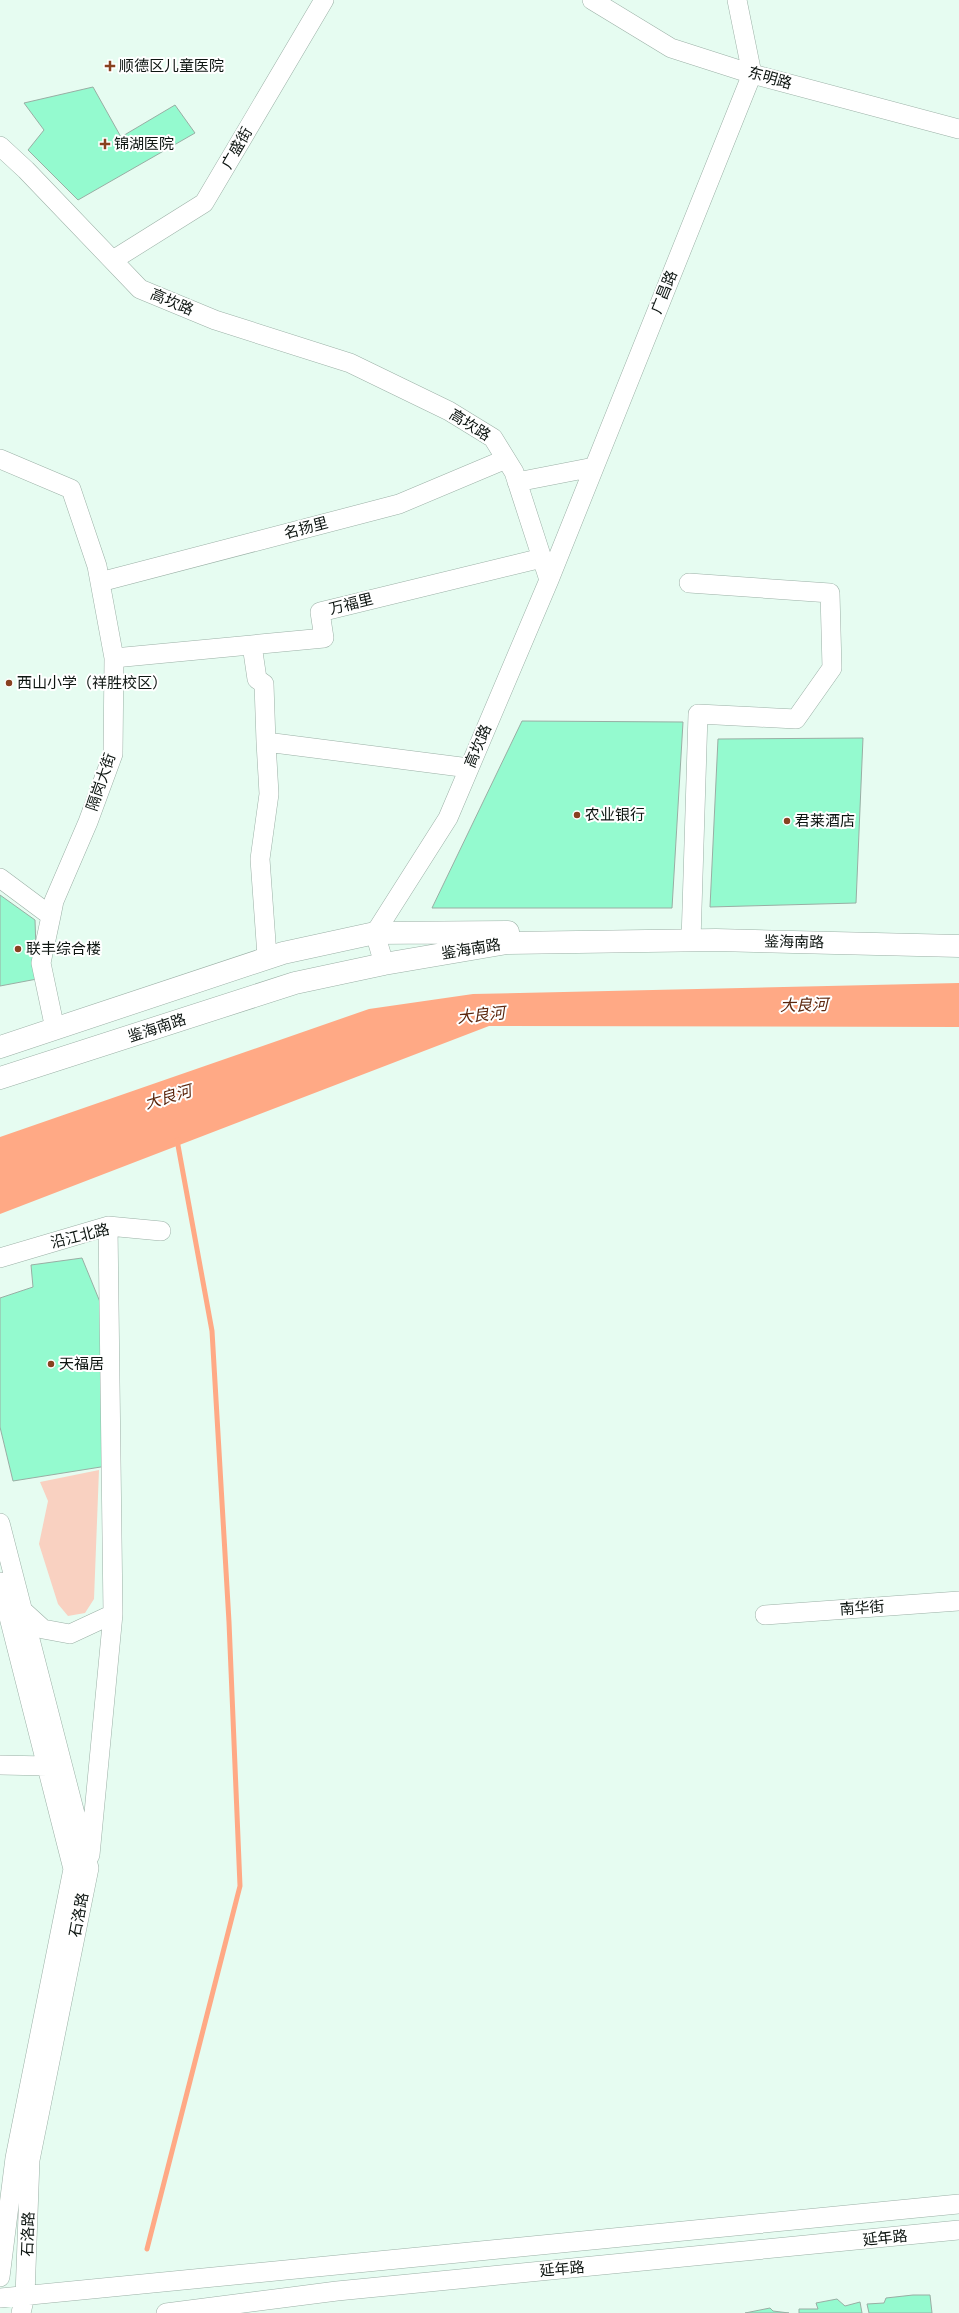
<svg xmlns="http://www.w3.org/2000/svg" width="959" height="2313" font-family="Figtree,'Noto Sans SC',sans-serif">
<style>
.green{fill:#f9d1c1}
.water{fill:#ffa985}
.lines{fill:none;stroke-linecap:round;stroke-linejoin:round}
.stream{stroke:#ffa985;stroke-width:5}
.building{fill:#94facf;stroke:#99aea4}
.minor-casing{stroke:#9bb0a6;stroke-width:20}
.major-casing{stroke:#9bb0a6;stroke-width:23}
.minor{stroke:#fff;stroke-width:19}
.major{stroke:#fff;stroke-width:22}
.poi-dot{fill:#884120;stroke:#fff;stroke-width:1.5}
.labels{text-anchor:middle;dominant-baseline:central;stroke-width:4;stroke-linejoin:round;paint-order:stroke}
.poi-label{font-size:15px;fill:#0d1511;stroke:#fff;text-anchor:start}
.street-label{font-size:15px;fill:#0d1511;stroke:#fff}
.water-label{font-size:16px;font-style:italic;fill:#5c270e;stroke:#fff}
</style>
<rect width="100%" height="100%" fill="#e6fcf1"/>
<path class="green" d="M 99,1470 L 94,1599 L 85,1613 L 68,1616 L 58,1604 L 39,1544 L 48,1501 L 40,1482 Z"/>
<path class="water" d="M 959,983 L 959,1027 L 489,1026 L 0,1214 L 0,1137 L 369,1009 L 473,994 Z"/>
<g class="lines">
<path class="stream" d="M 147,2249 L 240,1886 L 229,1622 L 212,1331 L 177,1140"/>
</g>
<path class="building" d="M 93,87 L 121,137 L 175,105 L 195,133 L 78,200 L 28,150 L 44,130 L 24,103 Z
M 522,721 L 683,722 L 672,908 L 432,908 Z
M 863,738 L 856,903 L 710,907 L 718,739 Z
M 0,895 L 35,920 L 37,979 L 0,986 Z
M 82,1258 L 100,1302 L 107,1466 L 13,1481 L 0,1427 L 0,1298 L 33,1287 L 31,1265 Z
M 913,2295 L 930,2295 L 932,2313 L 869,2313 L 867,2304 L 884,2303 L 886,2298 Z
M 837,2299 L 845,2306 L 860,2302 L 862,2313 L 799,2313 L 799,2309 L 818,2309 L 816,2303 Z
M 770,2308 L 773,2311 L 789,2313 L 745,2313 Z"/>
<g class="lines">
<g class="minor-casing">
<path id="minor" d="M 592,0 L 671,48 L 752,74 L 959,129
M 0,146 L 26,170 L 140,289 L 215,320 L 350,363 L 449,411 L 493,438 L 514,472 L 549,580
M 113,260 L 204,203 L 324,0
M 0,459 L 71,489 L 97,566 L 114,658 L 113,754 L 88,822 L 54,901 L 51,916 L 41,963 L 55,1029
M 517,482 L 594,467
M 100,582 L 399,504 L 506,459
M 689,583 L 830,593 L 832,668 L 796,719 L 698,714 L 691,941
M 252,645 L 257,679 L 264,684 L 266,742 L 469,768
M 114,658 L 324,638 L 320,612 L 542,558
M 266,742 L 269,794 L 260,859 L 267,956
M 0,878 L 51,916
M 384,964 L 375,933 L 448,818 L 549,580 L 752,74 L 737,0
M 0,1258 L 108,1226 L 161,1231
M 0,1523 L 89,1868 L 30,2160 L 25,2296 L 21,2313
M 0,1582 L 73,1869 L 15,2158 L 0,2277
M 21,1609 L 43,1629 L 70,1634 L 113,1614 L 108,1226
M 765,1615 L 959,1601
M 0,1765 L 47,1766
M 90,1855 L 113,1614
M 0,2298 L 959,2204
M 166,2313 L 337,2291 L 959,2230"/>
</g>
<g class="major-casing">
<path id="major" d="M 0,1047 L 283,953 L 375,933 L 508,932
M 0,1078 L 295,983 L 384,964 L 507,943 L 716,940 L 959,946"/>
</g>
<use href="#minor" class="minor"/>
<use href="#major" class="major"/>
</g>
<g class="poi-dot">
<path d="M108 60h4v4h4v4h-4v4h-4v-4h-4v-4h4z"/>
<path d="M103 138h4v4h4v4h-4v4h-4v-4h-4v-4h4z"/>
<circle cx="9" cy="683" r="4"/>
<circle cx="577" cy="815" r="4"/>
<circle cx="787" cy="821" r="4"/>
<circle cx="18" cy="949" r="4"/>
<circle cx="51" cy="1364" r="4"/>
</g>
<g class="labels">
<g class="poi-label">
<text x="119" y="66">顺德区儿童医院</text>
<text x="114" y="144">锦湖医院</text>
<text x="17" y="683">西山小学（祥胜校区）</text>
<text x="585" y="815">农业银行</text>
<text x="795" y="821">君莱酒店</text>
<text x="26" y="949">联丰综合楼</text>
<text x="59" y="1364">天福居</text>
</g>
<g class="street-label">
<text transform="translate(770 78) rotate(16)">东明路</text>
<text transform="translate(237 148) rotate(-60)">广盛街</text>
<text transform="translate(664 292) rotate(-68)">广昌路</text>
<text transform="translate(172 302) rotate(23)">高坎路</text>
<text transform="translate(470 425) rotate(32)">高坎路</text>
<text transform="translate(306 528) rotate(-15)">名扬里</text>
<text transform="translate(351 604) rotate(-14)">万福里</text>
<text transform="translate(478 746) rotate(-67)">高坎路</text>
<text transform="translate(101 782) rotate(-71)">隔岗大街</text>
<text transform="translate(794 942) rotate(1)">鉴海南路</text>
<text transform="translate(471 949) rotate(-9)">鉴海南路</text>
<text transform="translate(157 1028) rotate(-18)">鉴海南路</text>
<text transform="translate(80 1236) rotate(-14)">沿江北路</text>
<text transform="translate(862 1608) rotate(-4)">南华街</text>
<text transform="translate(79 1915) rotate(-79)">石洛路</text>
<text transform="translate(28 2234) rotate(-88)">石洛路</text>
<text transform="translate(885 2238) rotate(-6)">延年路</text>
<text transform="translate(562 2269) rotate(-5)">延年路</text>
</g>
<g class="water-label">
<text transform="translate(804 1005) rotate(-1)">大良河</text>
<text transform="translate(481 1015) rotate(-6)">大良河</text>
<text transform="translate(168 1097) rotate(-16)">大良河</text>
</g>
</g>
</svg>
